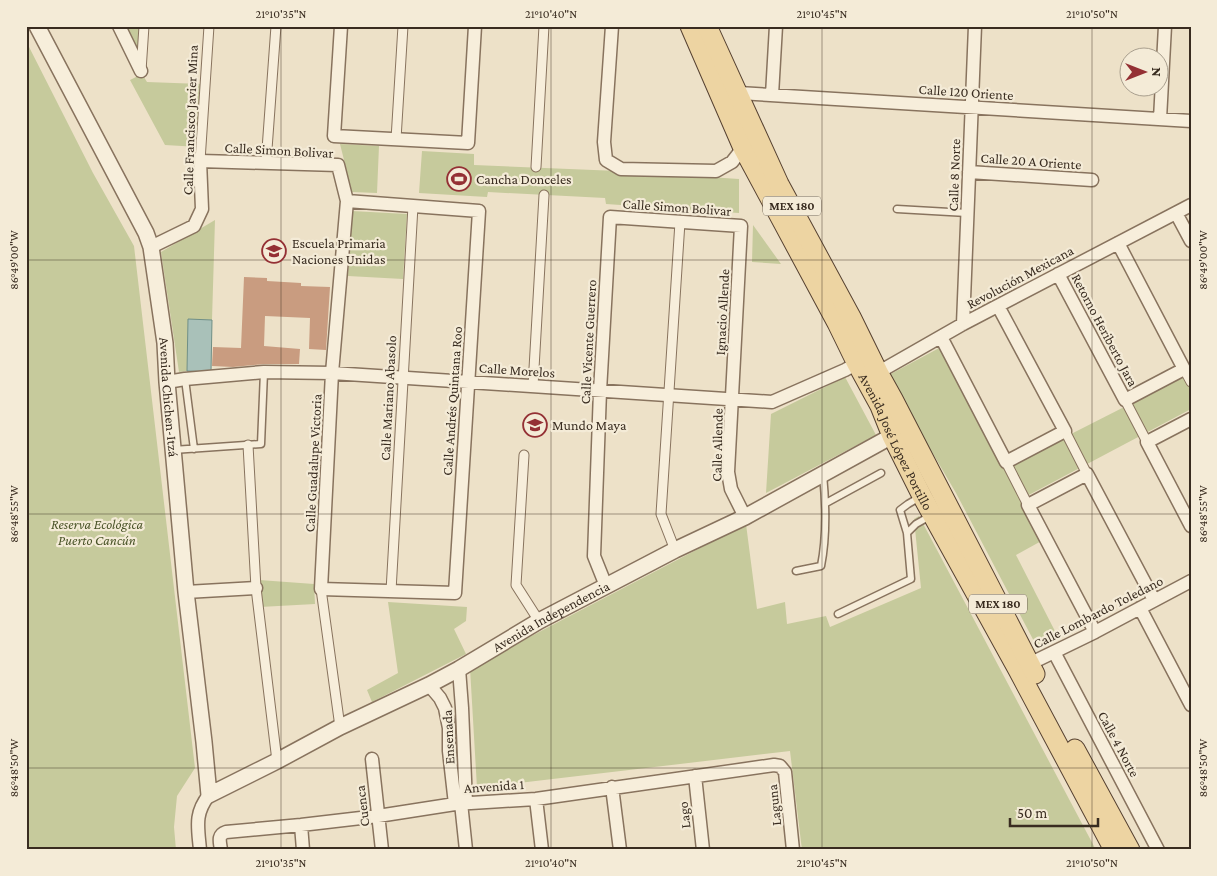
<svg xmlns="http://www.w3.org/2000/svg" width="1217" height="876" font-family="'Crimson Pro',serif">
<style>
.green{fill:#c6ca9c}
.water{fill:#a9c1b9;stroke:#6f8f86}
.building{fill:#c99c80}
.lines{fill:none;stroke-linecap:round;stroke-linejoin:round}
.service-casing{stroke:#88735e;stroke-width:9}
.pedestrian-casing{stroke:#88735e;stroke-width:11}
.minor-casing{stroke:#88735e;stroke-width:15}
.tertiary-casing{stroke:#88735e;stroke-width:18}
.primary-casing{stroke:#564131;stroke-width:21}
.service{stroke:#f7eedb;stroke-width:6}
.pedestrian{stroke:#f7eedb;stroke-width:9}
.minor{stroke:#f7eedb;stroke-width:12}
.tertiary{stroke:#f7eedb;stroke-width:15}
.primary{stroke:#edd4a2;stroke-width:19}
.ticks{fill:none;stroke:#392c20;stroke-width:1;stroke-opacity:0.45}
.labels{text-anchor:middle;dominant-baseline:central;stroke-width:4.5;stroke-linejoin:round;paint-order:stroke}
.shield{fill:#f4ebd7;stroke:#716557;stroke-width:1}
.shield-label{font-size:12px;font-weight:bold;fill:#392c20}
.street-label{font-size:14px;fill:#392c20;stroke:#f4ebd7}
.poi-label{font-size:14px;fill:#392c20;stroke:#f4ebd7;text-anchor:start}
.park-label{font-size:14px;font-style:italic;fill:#4a5428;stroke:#f4ebd7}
.neatline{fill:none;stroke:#392c20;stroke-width:2}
.ticks-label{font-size:12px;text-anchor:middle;fill:#392c20}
</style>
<rect width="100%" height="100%" fill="#ede1c8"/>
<path class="green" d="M 122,26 L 141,26 L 140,64 Z
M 26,41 L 93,173 L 134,246 L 195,768 L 177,796 L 174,827 L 176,850 L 26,850 Z
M 142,74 L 147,82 L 201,84 L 199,147 L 165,145 L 130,80 Z
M 340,144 L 379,146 L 377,193 L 352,192 Z
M 422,151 L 474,154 L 474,165 L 618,171 L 739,179 L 739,213 L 606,204 L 605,198 L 488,192 L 487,197 L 419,193 Z
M 352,211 L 407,214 L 403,279 L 348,276 Z
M 215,220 L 212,320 L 188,320 L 187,371 L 179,372 L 161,252 Z
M 753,225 L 781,264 L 752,262 Z
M 941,347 L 1004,468 L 1191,373 L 1191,409 L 1023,498 L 1045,539 L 1016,555 L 1058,637 L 1037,647 L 956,493 L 908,411 L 889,375 Z
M 845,377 L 876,435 L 766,493 L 771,414 Z
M 919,516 L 1096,850 L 802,850 L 790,751 L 477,788 L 470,668 L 746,524 L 757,609 L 785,602 L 787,624 L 826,616 L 830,627 L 921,588 L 914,519 Z
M 259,580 L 314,584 L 315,604 L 260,607 Z
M 388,602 L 467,607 L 466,621 L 454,629 L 466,654 L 372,702 L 367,690 L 398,673 Z"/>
<path class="water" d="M 188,319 L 212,320 L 211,372 L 187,371 Z"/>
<path class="building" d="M 244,277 L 267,278 L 267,281 L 301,283 L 301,286 L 330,287 L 326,350 L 309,349 L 310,318 L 265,316 L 264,346 L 300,349 L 299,364 L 264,364 L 233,367 L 212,366 L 213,347 L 241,348 Z"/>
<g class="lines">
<g class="service-casing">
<path id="service" d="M 897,209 L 967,213
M 185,379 L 194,449
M 173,450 L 261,444 L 264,372
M 826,503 L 881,473
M 907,533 L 916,524 L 932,515
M 796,571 L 821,566 C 827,536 826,505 823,474
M 838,614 L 911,579 L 907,533 L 900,510 L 908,504 L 920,497"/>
</g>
<g class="pedestrian-casing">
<path id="pedestrian" d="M 141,71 L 144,26
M 396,139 L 403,26
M 200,161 L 209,26
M 266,163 L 276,26
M 536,167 L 544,26
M 1184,369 L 1191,382
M 533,386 L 544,195
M 1125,400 L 1147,442
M 1065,431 L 1087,474
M 248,445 L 256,588 L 277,761
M 524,455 L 516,585 L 539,621
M 1006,462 L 1028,505
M 675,550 L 661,514 L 680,222
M 321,589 L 340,727
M 391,591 L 413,206"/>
</g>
<g class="minor-casing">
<path id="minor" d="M 119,26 L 141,71
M 341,26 L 334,136 L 468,143 L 475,26
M 612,26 L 604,142 L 606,160 L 621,169 L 716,171 L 732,162 L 743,148
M 739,93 L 1191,121
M 772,95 L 776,26
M 1160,119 L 1165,26
M 969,172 L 1092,180
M 1176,213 L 1191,241
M 151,247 L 194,226 L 202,209 L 200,161 L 338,165 L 347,201 L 332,373 L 321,589 L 455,593 L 479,211 L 347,201
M 1058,274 L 1125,400 L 1184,369 L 1118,243
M 963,324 L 975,26
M 941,337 L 1006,462 L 1065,431 L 998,306
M 872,376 L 963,324 L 1191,205
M 167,382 L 185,379 L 264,372 L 332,373 L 772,402 L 845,370 L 863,360
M 1191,419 L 1147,442 L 1191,526
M 606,586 L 594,556 L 600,391 L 610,217 L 741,226 L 728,472 L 731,489 L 745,517
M 186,592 L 256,588
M 1140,608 L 1191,705
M 1095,632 L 1028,505 L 1087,474 L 1154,600
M 1054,652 L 1158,850
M 1023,667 L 1095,632 L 1191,581
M 459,669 L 462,708 L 466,803
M 429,685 L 440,698 L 445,708 L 449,728 L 449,751 L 455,804
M 372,759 L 382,850
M 695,776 L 703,850
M 612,787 L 620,850
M 536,799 L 542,850
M 461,803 L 466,850
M 301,825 L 303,850
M 200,850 C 198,827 194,814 209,795
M 221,850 C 220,842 217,835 226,832 L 301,825 L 378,816 L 455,804 L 536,799 L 774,765 L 780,766 L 785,772 L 793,850"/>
</g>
<g class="tertiary-casing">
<g id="tertiary">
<path id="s1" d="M 37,26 L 146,233 L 151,247 L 165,343 L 167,382 L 186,592 L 204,742 L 209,795 L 277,761 L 340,727 L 429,685 L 459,669 L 539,621 L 675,550 L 745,517 L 892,436"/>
</g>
</g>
<g class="primary-casing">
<g id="primary">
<path id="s2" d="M 690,26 L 743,148 L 837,323 L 857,364 L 880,406 L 892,436 L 922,496 L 1018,670 L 1114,850"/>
<path d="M 707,26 L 779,184 L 851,317 L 878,372 L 893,399 L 1035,674"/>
<path d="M 1075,749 L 1130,850"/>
</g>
</g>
<use href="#service" class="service"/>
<use href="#pedestrian" class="pedestrian"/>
<use href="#minor" class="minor"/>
<use href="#tertiary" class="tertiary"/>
<use href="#primary" class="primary"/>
</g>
<path class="ticks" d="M 281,26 L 281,850M 551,26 L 551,850M 822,26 L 822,850M 1092,26 L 1092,850M 26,260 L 1191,260M 26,514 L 1191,514M 26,768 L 1191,768"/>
<defs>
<g id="stadium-ring" transform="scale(1.25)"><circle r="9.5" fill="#f4ebd7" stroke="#943034" stroke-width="1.5"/><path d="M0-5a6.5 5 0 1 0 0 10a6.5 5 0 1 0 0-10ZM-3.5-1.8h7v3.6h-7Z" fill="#943034"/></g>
<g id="school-ring" transform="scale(1.25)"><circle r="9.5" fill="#f4ebd7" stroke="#943034" stroke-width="1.5"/><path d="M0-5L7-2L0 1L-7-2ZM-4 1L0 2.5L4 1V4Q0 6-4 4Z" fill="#943034"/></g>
</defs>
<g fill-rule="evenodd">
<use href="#stadium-ring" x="459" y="179"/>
<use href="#school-ring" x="274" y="251"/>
<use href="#school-ring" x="535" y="425"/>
</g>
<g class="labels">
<g class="shield">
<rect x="763" y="196.5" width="58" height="19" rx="4"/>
<rect x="969" y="594.5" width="58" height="19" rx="4"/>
</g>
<g class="shield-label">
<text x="792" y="206">MEX 180</text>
<text x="998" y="604">MEX 180</text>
</g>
<g class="street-label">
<text transform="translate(966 92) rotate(4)">Calle 120 Oriente</text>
<text transform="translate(190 120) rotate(-88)">Calle Francisco Javier Mina</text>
<text transform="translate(279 150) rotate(3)">Calle Simon Bolivar</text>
<text transform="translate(1031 161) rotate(4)">Calle 20 A Oriente</text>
<text transform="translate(954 175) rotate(-88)">Calle 8 Norte</text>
<text transform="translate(677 207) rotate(4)">Calle Simon Bolivar</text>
<text transform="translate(1020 277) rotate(-28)">Revolución Mexicana</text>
<text transform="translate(722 312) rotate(-87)">Ignacio Allende</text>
<text transform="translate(1105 330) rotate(62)">Retorno Heriberto Jara</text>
<text transform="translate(588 342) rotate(-87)">Calle Vicente Guerrero</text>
<text transform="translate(517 370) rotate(4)">Calle Morelos</text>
<text stroke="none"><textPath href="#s1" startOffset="400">Avenida Chichen-Itzá</textPath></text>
<text transform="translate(388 398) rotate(-87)">Calle Mariano Abasolo</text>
<text transform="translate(452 401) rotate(-86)">Calle Andrés Quintana Roo</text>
<text stroke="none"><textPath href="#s2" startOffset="464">Avenida José López Portillo</textPath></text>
<text transform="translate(717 445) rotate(-89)">Calle Allende</text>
<text transform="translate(313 463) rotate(-87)">Calle Guadalupe Victoria</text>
<text transform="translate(1098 612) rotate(-27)">Calle Lombardo Toledano</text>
<text stroke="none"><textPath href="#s1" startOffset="1186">Avenida Independencia</textPath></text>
<text transform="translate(448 737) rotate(-93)">Ensenada</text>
<text transform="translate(1119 744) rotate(62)">Calle 4 Norte</text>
<text transform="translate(494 786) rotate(-4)">Anvenida 1</text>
<text transform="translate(774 805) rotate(-96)">Laguna</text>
<text transform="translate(362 806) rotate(-97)">Cuenca</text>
<text transform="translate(684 815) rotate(-96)">Lago</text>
</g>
<g class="poi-label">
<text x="476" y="179">Cancha Donceles</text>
<text x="292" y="243">Escuela Primaria<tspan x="292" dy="16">Naciones Unidas</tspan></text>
<text x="552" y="425">Mundo Maya</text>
</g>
<g class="park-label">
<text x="97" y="524">Reserva Ecológica<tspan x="97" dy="16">Puerto Cancún</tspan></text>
</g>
</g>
<rect width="1217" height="876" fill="none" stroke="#f4ebd7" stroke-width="55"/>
<g transform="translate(1144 72) rotate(90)"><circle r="24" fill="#f4ebd7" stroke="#a99f8e"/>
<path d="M0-4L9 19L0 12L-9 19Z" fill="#943034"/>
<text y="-8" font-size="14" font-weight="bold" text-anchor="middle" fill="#392c20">N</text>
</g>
<path d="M1010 818v8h88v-8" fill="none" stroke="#392c20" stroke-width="2.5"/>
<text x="1017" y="818" font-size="15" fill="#392c20" stroke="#f4ebd7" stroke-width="4" paint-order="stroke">50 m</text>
<rect x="28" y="28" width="1162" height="820" class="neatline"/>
<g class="ticks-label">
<text x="281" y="18">21°10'35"N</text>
<text x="551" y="18">21°10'40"N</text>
<text x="822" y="18">21°10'45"N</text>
<text x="1092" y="18">21°10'50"N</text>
<text transform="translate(1203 260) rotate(-90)" y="4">86°49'00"W</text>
<text transform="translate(14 260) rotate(-90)" y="4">86°49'00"W</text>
<text transform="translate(1203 514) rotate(-90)" y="4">86°48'55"W</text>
<text transform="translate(14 514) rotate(-90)" y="4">86°48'55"W</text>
<text transform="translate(14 768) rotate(-90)" y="4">86°48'50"W</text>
<text transform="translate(1203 768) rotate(-90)" y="4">86°48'50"W</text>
<text x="281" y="867">21°10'35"N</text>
<text x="551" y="867">21°10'40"N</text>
<text x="822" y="867">21°10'45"N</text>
<text x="1092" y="867">21°10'50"N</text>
</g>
</svg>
